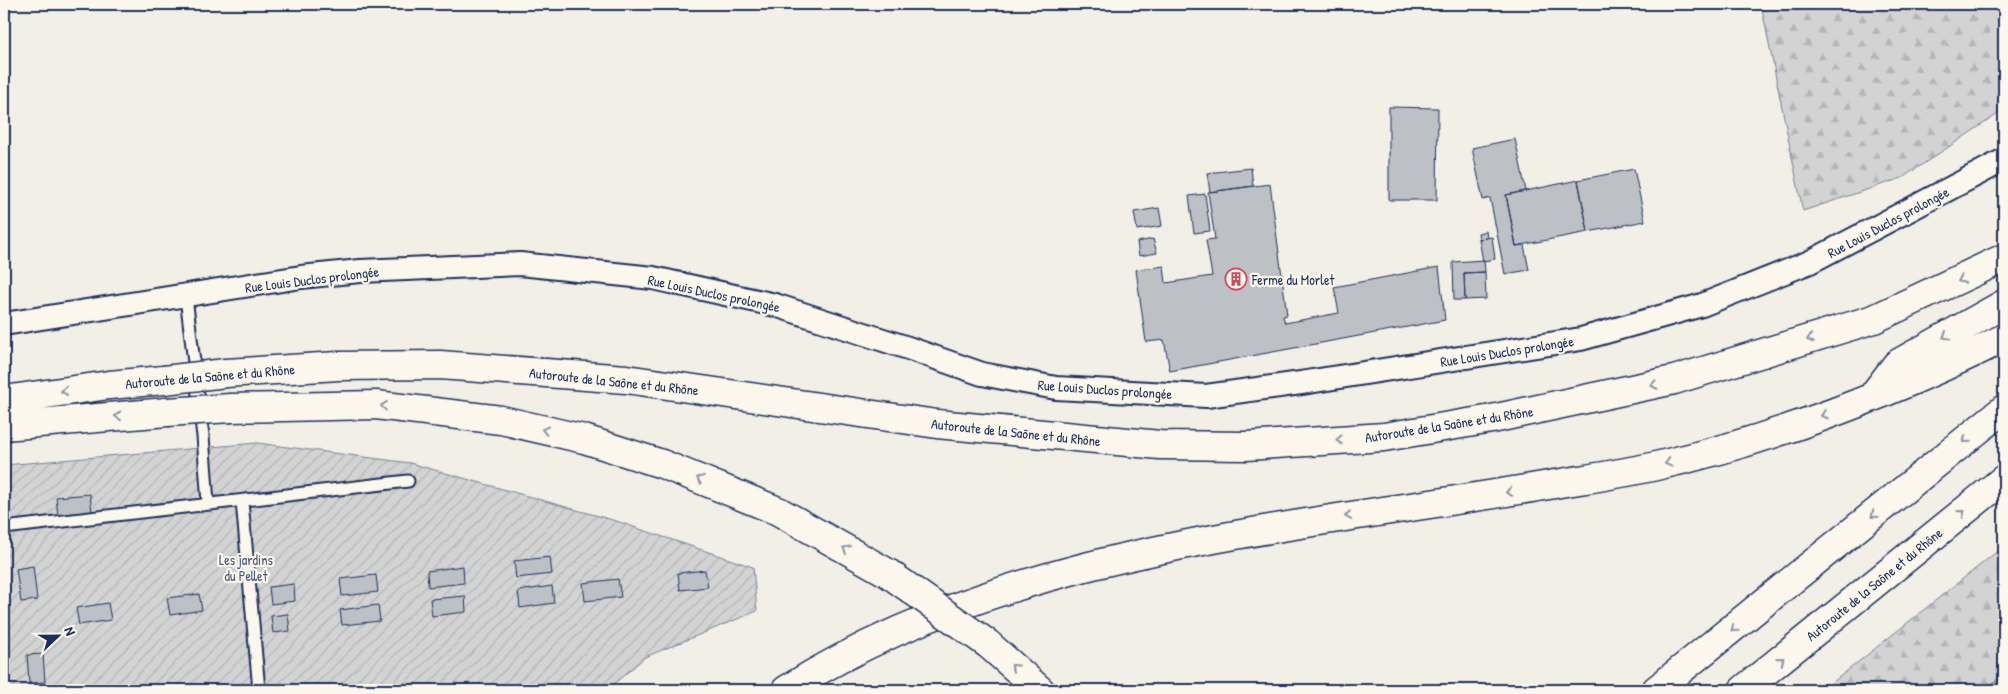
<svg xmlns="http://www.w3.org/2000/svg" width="2008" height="694" font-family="'Patrick Hand',sans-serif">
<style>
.forest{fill:url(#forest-firs);stroke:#768198}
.garden{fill:url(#garden-furrows);stroke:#768198}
.water{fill:url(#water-ripples);stroke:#707b93}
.building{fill:#bdc0c4;stroke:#1b2f5e}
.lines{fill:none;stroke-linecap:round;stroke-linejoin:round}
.service-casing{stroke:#1b2f5e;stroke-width:15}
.minor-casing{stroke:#1b2f5e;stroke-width:26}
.motorway-casing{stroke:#1b2f5e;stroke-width:31}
.service{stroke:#fbf7ec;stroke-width:11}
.minor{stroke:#fbf7ec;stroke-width:22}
.motorway{stroke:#fbf7ec;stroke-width:28}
.motorway-bridge-casing{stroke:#1b2f5e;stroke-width:31;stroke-linecap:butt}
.motorway-bridge{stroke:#fbf7ec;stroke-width:28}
.oneway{stroke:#8b93a5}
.labels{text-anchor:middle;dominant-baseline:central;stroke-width:4.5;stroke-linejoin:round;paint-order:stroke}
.street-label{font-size:14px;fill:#1b2f5e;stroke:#fbf7ec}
.poi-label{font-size:14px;fill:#1b2f5e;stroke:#fbf7ec;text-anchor:start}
.park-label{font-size:14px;fill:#49587b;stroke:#fbf7ec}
</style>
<defs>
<pattern id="forest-firs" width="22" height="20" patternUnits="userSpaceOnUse" patternTransform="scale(1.25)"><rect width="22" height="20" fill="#d2d3d2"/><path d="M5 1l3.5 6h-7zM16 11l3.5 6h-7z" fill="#b4b5b7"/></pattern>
<pattern id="garden-furrows" width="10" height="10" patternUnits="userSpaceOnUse" patternTransform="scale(1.25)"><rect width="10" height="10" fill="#d2d3d2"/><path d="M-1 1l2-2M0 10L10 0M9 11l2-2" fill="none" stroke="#b4b5b7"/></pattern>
<pattern id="water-ripples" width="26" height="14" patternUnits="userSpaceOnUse" patternTransform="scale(1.25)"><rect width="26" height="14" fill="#a9adb7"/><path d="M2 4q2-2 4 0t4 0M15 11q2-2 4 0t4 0" fill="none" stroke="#898d98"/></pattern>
</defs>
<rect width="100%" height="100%" fill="#f2efe6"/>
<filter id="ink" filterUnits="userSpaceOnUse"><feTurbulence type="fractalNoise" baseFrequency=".02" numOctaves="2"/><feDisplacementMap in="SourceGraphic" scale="10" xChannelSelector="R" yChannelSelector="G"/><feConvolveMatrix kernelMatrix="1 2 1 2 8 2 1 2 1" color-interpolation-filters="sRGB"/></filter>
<g filter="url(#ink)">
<path class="forest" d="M 1761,4 L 2004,4 L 2004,110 L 1902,178 L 1803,211 Z
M 2004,546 L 2004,674 L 1984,690 L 1823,690 Z"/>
<path class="garden" d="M 257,443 L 410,463 L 616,521 L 753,567 L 757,611 L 645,657 L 607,690 L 4,690 L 4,465 Z"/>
<path class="water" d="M 2004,674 L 2004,690 L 1984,690 Z"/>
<path class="building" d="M 1389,107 L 1438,108 L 1437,200 L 1389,200 Z
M 1515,139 L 1526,191 L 1506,195 L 1516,246 L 1524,245 L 1529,270 L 1505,274 L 1490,198 L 1483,200 L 1472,148 Z
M 1251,168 L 1253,186 L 1210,192 L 1207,173 Z
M 1634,169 L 1645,221 L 1588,232 L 1578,180 Z
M 1578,180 L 1588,232 L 1516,246 L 1506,195 Z
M 1270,184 L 1287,315 L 1283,316 L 1285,323 L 1339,313 L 1334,287 L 1439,267 L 1445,320 L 1170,371 L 1164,340 L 1146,342 L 1136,270 L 1164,266 L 1166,283 L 1212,276 L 1206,240 L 1215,239 L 1208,192 Z
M 1205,194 L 1210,231 L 1194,233 L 1189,196 Z
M 1159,208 L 1162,226 L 1137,230 L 1134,212 Z
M 1486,231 L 1487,238 L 1479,239 L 1478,233 Z
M 1492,237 L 1495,259 L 1483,261 L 1479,239 Z
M 1153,239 L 1157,253 L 1139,256 L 1137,242 Z
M 1484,260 L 1485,272 L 1464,273 L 1465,300 L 1454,300 L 1453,262 Z
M 1485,272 L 1486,299 L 1465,300 L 1464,273 Z
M 90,494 L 92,512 L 58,516 L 56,497 Z
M 550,557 L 552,574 L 516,578 L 514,561 Z
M 33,566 L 37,600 L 21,602 L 16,569 Z
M 463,566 L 464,583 L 428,587 L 427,571 Z
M 705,570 L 708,587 L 680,590 L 678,573 Z
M 376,575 L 378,592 L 342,596 L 340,579 Z
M 618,579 L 621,597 L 585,601 L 583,583 Z
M 294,584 L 295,601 L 271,604 L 269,587 Z
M 552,586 L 554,603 L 520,608 L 518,591 Z
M 199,594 L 202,610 L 170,615 L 167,598 Z
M 465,596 L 466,612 L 432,616 L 430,599 Z
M 108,603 L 111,620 L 79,625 L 76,608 Z
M 378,605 L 380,621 L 342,625 L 340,610 Z
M 288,614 L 290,631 L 273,633 L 271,616 Z
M 43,654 L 45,682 L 29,683 L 27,655 Z
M 121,686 L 121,690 L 87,690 Z"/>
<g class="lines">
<g class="service-casing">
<path id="service" d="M 186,297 L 203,436 L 208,503
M 242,501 L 259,690
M 4,528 L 408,481"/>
</g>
<g class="minor-casing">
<path id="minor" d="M 4,324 L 301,277 L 360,271 L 520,264 L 653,278 L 775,305 L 905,347 L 982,374 L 1056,388 L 1206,396 L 1301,383 L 1581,339 L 1702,305 L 1810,262 L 2004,160"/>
</g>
<g class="motorway-casing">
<path id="motorway" d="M 226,373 L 338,366 L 440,365 L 626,379 L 937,424 L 1160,445 L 1246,446 L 1384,437 L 1492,419 L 1674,380 L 1874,319 L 2004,258
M 1871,398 L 1897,364 L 2004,304
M 4,400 L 109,385 L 164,380
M 231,408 L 376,405 L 501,420 L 584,439 L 662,464 L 778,511 L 888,573
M 4,426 L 167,412
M 988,644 L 1040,690
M 786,690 C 1015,546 1290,530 1549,485 C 1584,479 1621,474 1656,466 C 1777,439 1893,393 2004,338
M 1656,690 L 2004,409
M 1743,690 L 2004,479"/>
</g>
<use href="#service" class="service"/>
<use href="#minor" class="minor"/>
<use href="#motorway" class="motorway"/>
<g class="motorway-bridge-casing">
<path id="motorway-bridge" d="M 164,380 L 226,373
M 167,412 L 231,408
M 888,573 L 988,644"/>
</g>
<use href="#motorway-bridge" class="motorway-bridge"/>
</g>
<defs><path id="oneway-chevron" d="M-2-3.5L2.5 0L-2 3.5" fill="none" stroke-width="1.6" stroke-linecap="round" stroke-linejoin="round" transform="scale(1.25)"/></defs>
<g class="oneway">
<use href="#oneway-chevron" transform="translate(1961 280) rotate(156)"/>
<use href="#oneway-chevron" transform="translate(1946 336) rotate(151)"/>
<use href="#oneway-chevron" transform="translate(1810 339) rotate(163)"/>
<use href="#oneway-chevron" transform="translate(1654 385) rotate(168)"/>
<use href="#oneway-chevron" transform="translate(64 391) rotate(172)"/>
<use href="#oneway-chevron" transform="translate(384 406) rotate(-173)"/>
<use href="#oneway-chevron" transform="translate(1824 415) rotate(160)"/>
<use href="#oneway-chevron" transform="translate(118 416) rotate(175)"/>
<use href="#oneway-chevron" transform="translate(545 430) rotate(-167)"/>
<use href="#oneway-chevron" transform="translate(1339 440) rotate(176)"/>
<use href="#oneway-chevron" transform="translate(1966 440) rotate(141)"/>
<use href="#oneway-chevron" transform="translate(1668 463) rotate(165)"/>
<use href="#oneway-chevron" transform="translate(700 479) rotate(-158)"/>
<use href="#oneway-chevron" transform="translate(1509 492) rotate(170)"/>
<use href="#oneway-chevron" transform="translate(1962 513) rotate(-39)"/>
<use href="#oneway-chevron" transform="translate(1874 515) rotate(141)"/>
<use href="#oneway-chevron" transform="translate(1348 516) rotate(171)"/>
<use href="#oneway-chevron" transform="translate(846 549) rotate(-151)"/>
<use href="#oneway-chevron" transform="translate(1734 629) rotate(141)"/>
<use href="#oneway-chevron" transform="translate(1781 660) rotate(-39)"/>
<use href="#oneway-chevron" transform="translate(1014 667) rotate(-138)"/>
</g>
</g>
<defs>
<g id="building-ring" transform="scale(1.125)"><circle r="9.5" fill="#fbf7ec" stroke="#d1495b" stroke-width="1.5"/><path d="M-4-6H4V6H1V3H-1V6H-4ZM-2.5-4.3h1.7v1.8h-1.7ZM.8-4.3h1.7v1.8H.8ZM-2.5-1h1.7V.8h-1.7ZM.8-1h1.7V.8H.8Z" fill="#d1495b"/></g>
</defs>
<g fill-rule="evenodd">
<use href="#building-ring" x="1236" y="279"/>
</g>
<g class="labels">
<g class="street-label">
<text transform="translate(1888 222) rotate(-28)">Rue Louis Duclos prolongée</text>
<text transform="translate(312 279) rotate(-7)">Rue Louis Duclos prolongée</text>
<text transform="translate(714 293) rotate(12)">Rue Louis Duclos prolongée</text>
<text transform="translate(1507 351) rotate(-9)">Rue Louis Duclos prolongée</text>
<text transform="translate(210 376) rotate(-5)">Autoroute de la Saône et du Rhône</text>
<text transform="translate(614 381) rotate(6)">Autoroute de la Saône et du Rhône</text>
<text transform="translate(1105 389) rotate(4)">Rue Louis Duclos prolongée</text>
<text transform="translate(1449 424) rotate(-9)">Autoroute de la Saône et du Rhône</text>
<text transform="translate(1016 432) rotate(6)">Autoroute de la Saône et du Rhône</text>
<text transform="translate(1874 584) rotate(-39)">Autoroute de la Saône et du Rhône</text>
</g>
<g class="poi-label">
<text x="1252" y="279">Ferme du Morlet</text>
</g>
<g class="park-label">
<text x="246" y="559">Les jardins<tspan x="246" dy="16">du Pellet</tspan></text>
</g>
</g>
<rect width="2008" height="694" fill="none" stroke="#fbf7ec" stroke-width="20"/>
<rect x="10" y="10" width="1988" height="674" fill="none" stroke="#1b2f5e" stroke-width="2" filter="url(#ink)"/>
<g transform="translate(58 636) rotate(68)" stroke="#fbf7ec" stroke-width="4" paint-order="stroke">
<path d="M0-4L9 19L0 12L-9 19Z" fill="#1b2f5e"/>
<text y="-8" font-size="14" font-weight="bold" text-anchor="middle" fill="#1b2f5e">N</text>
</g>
</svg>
